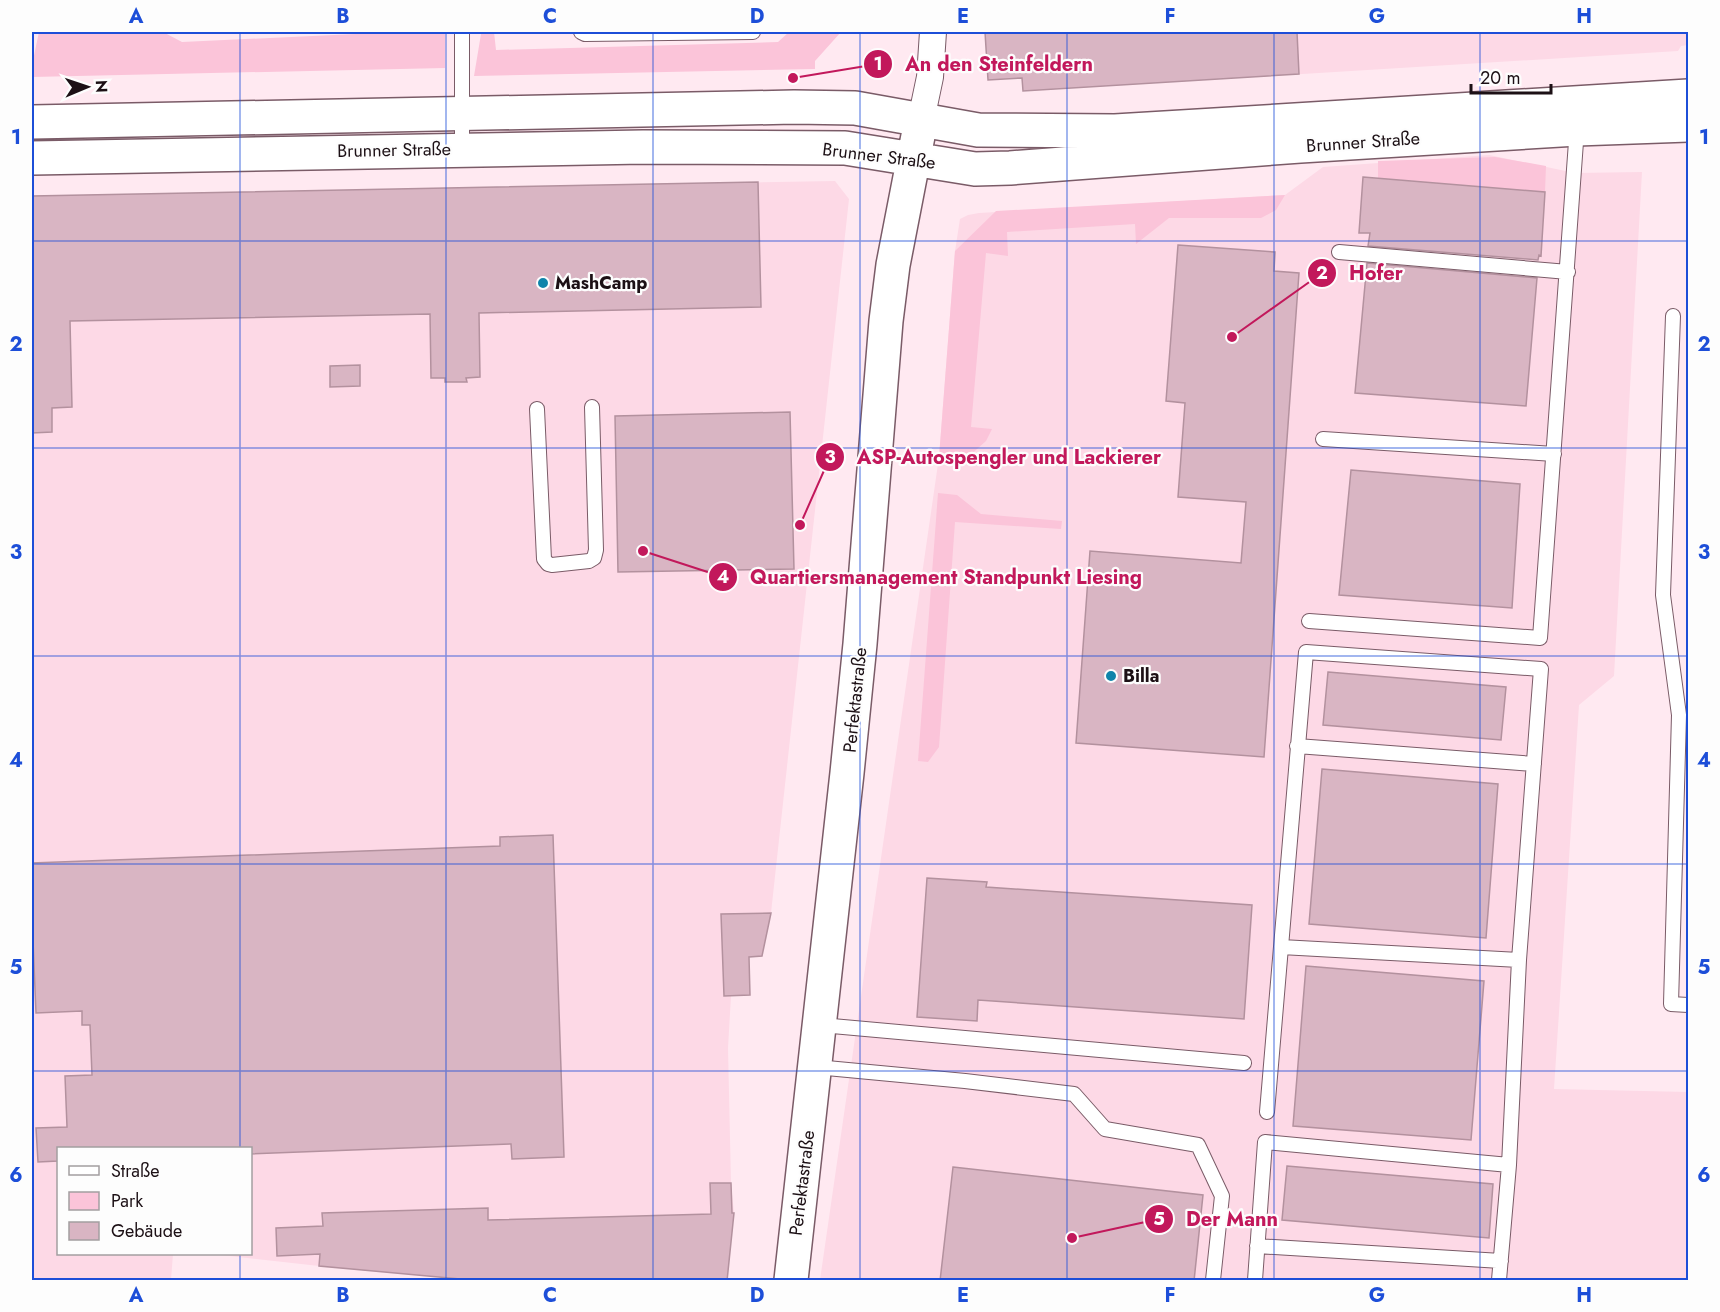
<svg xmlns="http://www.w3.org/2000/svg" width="1720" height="1312" font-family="Jost,sans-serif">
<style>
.built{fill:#fdd9e6}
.green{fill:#fbc4d9}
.building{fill:#d9b5c3;stroke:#b3919e;stroke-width:1.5}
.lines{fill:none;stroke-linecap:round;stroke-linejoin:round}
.lane-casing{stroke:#7a5b67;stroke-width:16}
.street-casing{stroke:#7a5b67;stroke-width:28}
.primary-casing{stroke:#7a5b67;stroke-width:36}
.lane{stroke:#fff;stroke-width:14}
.street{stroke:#fff;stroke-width:26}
.primary{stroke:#fff;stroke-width:33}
.grid{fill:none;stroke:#1d4ed8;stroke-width:1.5;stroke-opacity:0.55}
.poi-dot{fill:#0f84aa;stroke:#fdfdfd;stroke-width:2}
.labels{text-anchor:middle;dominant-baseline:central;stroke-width:4.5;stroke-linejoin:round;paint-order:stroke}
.street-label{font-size:18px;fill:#1c1015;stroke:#fdfdfd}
.poi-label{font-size:18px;font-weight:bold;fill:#1c1015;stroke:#fdfdfd;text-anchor:start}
.leader{fill:none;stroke:#c2185b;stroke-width:2}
.callout-dot{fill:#c2185b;stroke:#fdfdfd;stroke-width:2}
.mark-label{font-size:18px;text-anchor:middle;font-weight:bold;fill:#fff}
.callout-label{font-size:20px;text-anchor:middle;font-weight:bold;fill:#c2185b;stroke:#fdfdfd;stroke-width:4.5;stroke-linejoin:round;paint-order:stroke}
.neatline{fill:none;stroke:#1d4ed8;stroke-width:2}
.grid-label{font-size:20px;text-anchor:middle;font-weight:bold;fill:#1d4ed8}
</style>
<rect width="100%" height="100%" fill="#ffe9f1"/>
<path class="built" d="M 985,32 L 1688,32 L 1688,45 L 1681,46 L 1678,51 L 1023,91 L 1022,78 L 988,80 Z
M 1489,155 L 1575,173 L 1642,172 L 1614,676 L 1579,705 L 1554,1089 L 1688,1092 L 1688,1280 L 820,1280 L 939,457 L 955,251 L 960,219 L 968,215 L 979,213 L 1285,195 L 1323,167 Z
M 835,181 L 849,199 L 771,913 L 762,956 L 749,957 L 750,995 L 731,996 L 728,1048 L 731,1183 L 734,1213 L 727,1280 L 319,1266 L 212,1254 L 250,1254 L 250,1148 L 58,1148 L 58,1254 L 173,1254 L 171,1280 L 32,1280 L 32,196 Z"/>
<path class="green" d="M 39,32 L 163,32 L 182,42 L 398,32 L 445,32 L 445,68 L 32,77 L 32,65 Z
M 484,32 L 494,32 L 496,50 L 778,42 L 789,32 L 841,32 L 815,61 L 815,69 L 474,76 L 481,34 Z
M 1495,157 L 1546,166 L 1545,192 L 1378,178 L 1378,161 Z
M 1285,195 L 1276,210 L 1261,218 L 1169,218 L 1136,244 L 1135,224 L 1007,232 L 1008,256 L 986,253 L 971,427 L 992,429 L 986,441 L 967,458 L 939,457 L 955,251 L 996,211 Z
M 938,493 L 957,495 L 981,514 L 1062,521 L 1061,529 L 955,522 L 939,747 L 928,762 L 918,761 Z"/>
<path class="building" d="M 985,32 L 1297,32 L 1299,74 L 1023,91 L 1022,78 L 988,80 Z
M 1363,177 L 1545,192 L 1541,256 L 1539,255 L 1538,260 L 1368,246 L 1370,233 L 1359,233 Z
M 758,182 L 761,307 L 479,313 L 480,377 L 466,378 L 467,382 L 445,382 L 445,378 L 431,378 L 430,314 L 70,321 L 72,407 L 52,408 L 52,432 L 32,433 L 32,196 Z
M 1178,245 L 1275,252 L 1274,271 L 1299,273 L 1264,757 L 1076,743 L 1090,551 L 1241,563 L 1246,502 L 1178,497 L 1185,403 L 1166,401 Z
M 1367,263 L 1537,278 L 1526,406 L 1355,393 Z
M 360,365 L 360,386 L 330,387 L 330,366 Z
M 790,412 L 794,569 L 618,572 L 615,416 Z
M 1351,470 L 1520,484 L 1512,608 L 1339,595 Z
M 1328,672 L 1506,687 L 1501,740 L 1323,725 Z
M 1322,769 L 1498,784 L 1486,938 L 1309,924 Z
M 553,835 L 564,1157 L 512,1159 L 511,1144 L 250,1154 L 250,1149 L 58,1149 L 58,1161 L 38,1162 L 36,1128 L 67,1127 L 65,1076 L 92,1075 L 90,1025 L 82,1025 L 82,1011 L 36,1013 L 33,941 L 32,942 L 32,863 L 500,846 L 500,837 Z
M 927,878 L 987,882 L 986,887 L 1252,905 L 1244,1019 L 978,1000 L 977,1021 L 917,1017 Z
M 771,913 L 762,956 L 749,957 L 750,995 L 724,996 L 721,914 Z
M 1306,966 L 1484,981 L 1471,1140 L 1293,1126 Z
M 1287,1166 L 1493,1184 L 1489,1238 L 1282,1220 Z
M 953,1167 L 1203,1195 L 1194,1281 L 940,1281 Z
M 710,1183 L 731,1183 L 732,1213 L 734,1213 L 727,1281 L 482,1281 L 319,1266 L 320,1254 L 277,1256 L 276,1228 L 323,1226 L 322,1213 L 488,1208 L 488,1220 L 711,1214 Z"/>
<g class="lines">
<g class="lane-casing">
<path id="lane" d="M 581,32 L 585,34 L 753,32
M 462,149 L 462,32
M 1339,252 L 1568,272
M 1673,316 L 1663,595 L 1679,715 L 1671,1004 L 1688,1005
M 537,409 L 544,559 L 548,564 L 552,565 L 589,561 L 594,558 L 596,550 L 592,407
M 1323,439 L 1554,454
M 1309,621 L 1540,638 L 1577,128
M 1297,746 L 1534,764
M 1281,947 L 1519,960
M 821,1025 L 1244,1063
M 816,1067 L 965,1081 L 1074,1094 L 1105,1129 L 1198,1145 L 1222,1196 L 1213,1280
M 1267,1112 L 1306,652 L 1541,669 L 1519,960 L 1509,1165 L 1499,1280
M 1257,1246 L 1501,1261
M 1255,1280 L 1265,1142 L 1509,1165"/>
</g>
<g class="street-casing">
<path id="street" d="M 921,120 L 930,77 L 933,32"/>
</g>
<g class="primary-casing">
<path id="primary" d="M 32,122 L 794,107 L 855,108 L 978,130 L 1115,131 L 1688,96
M 32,158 L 643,147 L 845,148 L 975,169 L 1010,168 L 1300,146 L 1577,129 L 1688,125
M 791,1280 L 847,773 L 860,644 L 886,321 L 893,265 L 918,136"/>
</g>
<use href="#lane" class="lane"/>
<use href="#street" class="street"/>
<use href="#primary" class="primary"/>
</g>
<path class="grid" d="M 240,32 L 240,1148M 446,32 L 446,1280M 653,32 L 653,1280M 860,32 L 860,1280M 1067,32 L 1067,1280M 1274,32 L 1274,1280M 1480,32 L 1480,1280M 32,241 L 1688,241M 32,448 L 1688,448M 32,656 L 1688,656M 32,864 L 1688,864M 32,1071 L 1688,1071M 240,1254 L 240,1280"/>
<g class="poi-dot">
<circle cx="543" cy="283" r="6"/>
<circle cx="1111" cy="676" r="6"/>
</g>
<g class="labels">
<g class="street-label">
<text transform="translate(1363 142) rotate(-4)">Brunner Straße</text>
<text transform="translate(394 150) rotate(-1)">Brunner Straße</text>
<text transform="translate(879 156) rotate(7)">Brunner Straße</text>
<text transform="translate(855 700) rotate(-84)">Perfektastraße</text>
<text transform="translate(802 1183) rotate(-83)">Perfektastraße</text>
</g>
<g class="poi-label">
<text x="555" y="283">MashCamp</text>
<text x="1123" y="676">Billa</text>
</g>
</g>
<path class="leader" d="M793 78L878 64M1232 337L1322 273M800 525L830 457M643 551L723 577M1072 1238L1159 1219"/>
<g class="callout-dot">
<circle cx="793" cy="78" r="6"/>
<circle cx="1232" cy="337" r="6"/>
<circle cx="800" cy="525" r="6"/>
<circle cx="643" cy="551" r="6"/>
<circle cx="1072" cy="1238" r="6"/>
<circle cx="878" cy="64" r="15"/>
<circle cx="1322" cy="273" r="15"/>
<circle cx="830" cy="457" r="15"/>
<circle cx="723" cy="577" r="15"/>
<circle cx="1159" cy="1219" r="15"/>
</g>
<g class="mark-label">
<text x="878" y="70">1</text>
<text x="1322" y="279">2</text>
<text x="830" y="463">3</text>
<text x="723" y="583">4</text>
<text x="1159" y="1225">5</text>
</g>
<g class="callout-label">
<text x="999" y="71">An den Steinfeldern</text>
<text x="1376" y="280">Hofer</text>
<text x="1009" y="464">ASP-Autospengler und Lackierer</text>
<text x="946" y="584">Quartiersmanagement Standpunkt Liesing</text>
<text x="1232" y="1226">Der Mann</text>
</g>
<rect width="1720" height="1312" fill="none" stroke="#fdfdfd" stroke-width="66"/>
<rect x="57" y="1147" width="195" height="108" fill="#fdfdfd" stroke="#a39ea0" stroke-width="1.5"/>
<rect x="69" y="1166" width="30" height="9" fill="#ffffff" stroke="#a39ea0" stroke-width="1.5"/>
<text x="111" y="1177" font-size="18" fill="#1c1015">Straße</text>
<rect x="69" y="1192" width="30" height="18" fill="#fbc4d9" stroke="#a39ea0" stroke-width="1.5"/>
<text x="111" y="1207" font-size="18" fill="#1c1015">Park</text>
<rect x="69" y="1222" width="30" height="18" fill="#d9b5c3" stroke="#a39ea0" stroke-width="1.5"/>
<text x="111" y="1237" font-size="18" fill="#1c1015">Gebäude</text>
<g transform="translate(87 87) rotate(88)" stroke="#fdfdfd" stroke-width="4.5" paint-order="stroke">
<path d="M0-4.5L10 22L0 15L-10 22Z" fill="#1c1015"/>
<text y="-9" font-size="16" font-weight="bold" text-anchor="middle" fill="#1c1015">N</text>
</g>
<path d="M1471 84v9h80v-9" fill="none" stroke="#1c1015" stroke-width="3"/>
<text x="1480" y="84" font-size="18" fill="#1c1015" stroke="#fdfdfd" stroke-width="4.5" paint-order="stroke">20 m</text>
<rect x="33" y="33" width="1654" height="1246" class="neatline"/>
<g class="grid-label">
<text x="136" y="23">A</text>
<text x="343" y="23">B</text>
<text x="550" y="23">C</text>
<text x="757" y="23">D</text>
<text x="963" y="23">E</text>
<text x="1170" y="23">F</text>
<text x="1377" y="23">G</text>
<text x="1584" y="23">H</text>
<text x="16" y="144">1</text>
<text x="1704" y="144">1</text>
<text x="16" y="351">2</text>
<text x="1704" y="351">2</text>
<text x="16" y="559">3</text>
<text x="1704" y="559">3</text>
<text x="16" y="767">4</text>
<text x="1704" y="767">4</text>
<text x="16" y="974">5</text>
<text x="1704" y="974">5</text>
<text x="16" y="1182">6</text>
<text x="1704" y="1182">6</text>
<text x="136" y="1302">A</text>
<text x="343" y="1302">B</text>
<text x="550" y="1302">C</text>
<text x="757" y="1302">D</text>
<text x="963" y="1302">E</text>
<text x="1170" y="1302">F</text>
<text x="1377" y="1302">G</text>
<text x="1584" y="1302">H</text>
</g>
</svg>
